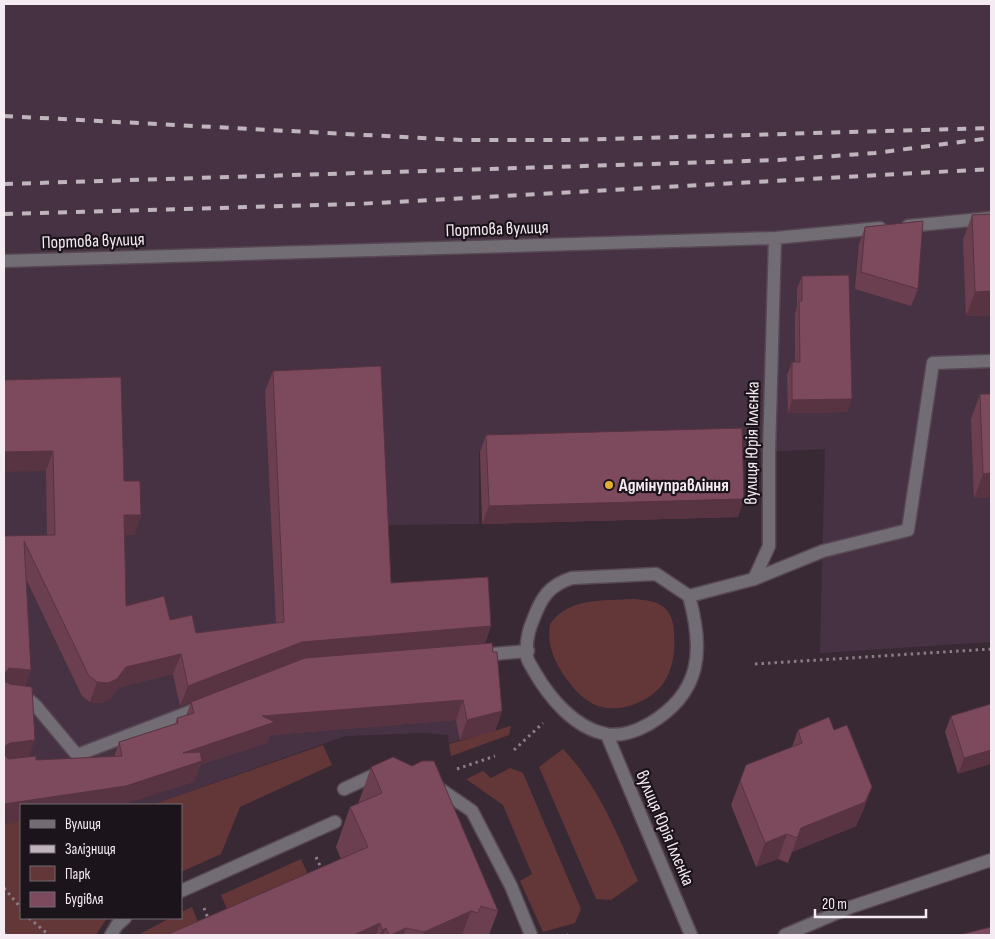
<svg xmlns="http://www.w3.org/2000/svg" width="995" height="939" font-family="'Sofia Sans Condensed',sans-serif">
<style>
.built{fill:#473243}
.green{fill:#633637}
.lines{fill:none;stroke-linecap:round;stroke-linejoin:round}
.lane-casing{stroke:#574853;stroke-width:15}
.street-casing{stroke:#574853;stroke-width:15}
.path{stroke:#8a7d87;stroke-width:3;stroke-dasharray:2.5 4;stroke-linecap:butt}
.lane{stroke:#726d75;stroke-width:12}
.street{stroke:#726d75;stroke-width:12}
.rail{stroke:#c0b4bd;stroke-width:4;stroke-dasharray:9 9;stroke-linecap:butt}
.wall{fill:#6c3f50;fill-rule:evenodd}
.shaded-wall{fill:#583341}
.building{fill:#7d495d;stroke:#583341}
.poi-dot{fill:#dfb034;stroke:#1b141a;stroke-width:2}
.labels{text-anchor:middle;dominant-baseline:central;stroke-width:4.5;stroke-linejoin:round;paint-order:stroke}
.street-label{font-size:18px;fill:#f5ebf3;stroke:#1b141a}
.poi-label{font-size:18px;font-weight:bold;fill:#f5ebf3;stroke:#1b141a;text-anchor:start}
</style>
<rect width="100%" height="100%" fill="#392935"/>
<path class="built" d="M 4,4 L 991,4 L 991,642 L 820,653 L 825,449 L 741,453 L 737,445 L 479,451 L 479,524 L 386,525 L 386,603 L 483,632 L 495,731 L 449,743 L 448,735 L 424,733 L 345,736 L 157,803 L 140,805 L 21,805 L 21,821 L 4,824 Z"/>
<path class="green" d="M 633,599 C 644,600 653,600 662,606 C 671,612 674,623 674,633 C 675,647 674,664 667,677 C 657,698 625,713 602,707 C 591,705 579,695 572,686 C 557,668 546,647 550,624 C 569,597 603,601 633,599 Z
M 511,726 L 509,735 L 451,756 L 449,744 Z
M 323,745 L 332,765 L 240,807 L 221,854 L 181,872 L 181,805 L 142,805 L 157,803 Z
M 563,749 C 600,788 617,834 638,881 L 611,900 L 596,899 L 539,767 Z
M 510,768 L 523,773 L 581,909 L 575,923 L 543,932 L 520,881 L 532,874 L 503,805 L 466,779 L 483,771 L 491,778 Z
M 21,821 L 21,918 L 107,918 L 96,935 L 4,935 L 4,824 Z
M 301,859 L 315,890 L 237,932 L 221,895 Z
M 192,907 L 203,935 L 138,935 L 170,918 L 181,918 L 181,912 Z"/>
<g class="lines">
<g class="lane-casing">
<path id="lane" d="M 754,579 L 823,551 L 908,530 L 933,363 L 991,361
M 482,655 L 528,651
M 4,696 L 28,699 L 36,706 L 77,755 L 202,707
M 434,785 L 472,811 L 511,886 L 531,935
M 344,789 L 372,776 L 383,775
M 181,891 L 335,822
M 111,935 L 117,925 L 125,918"/>
</g>
<g class="street-casing">
<path id="street" d="M 908,226 L 991,218
M 4,261 L 775,238 L 880,228
M 656,574 L 689,596 C 704,650 702,693 649,724 C 637,731 620,737 606,734 C 574,728 549,697 534,671 C 532,667 528,662 527,657 C 526,645 528,631 533,620 C 541,598 549,585 572,578 Z
M 689,596 L 754,579 L 769,546 L 769,453 L 775,238
M 607,735 L 691,935
M 785,935 L 851,907 L 991,860"/>
</g>
<path class="path" d="M 755,664 L 991,649
M 514,750 L 543,723
M 457,769 L 495,756
M 316,857 L 322,870
M 4,888 L 21,908
M 204,908 L 209,921
M 29,918 L 49,935
M 567,935 L 568,935"/>
<use href="#lane" class="lane"/>
<use href="#street" class="street"/>
<path class="rail" d="M 4,116 L 461,140 L 573,140 L 991,128
M 4,184 L 778,160 L 875,153 L 991,138
M 4,214 L 357,204 L 991,169"/>
</g>
<path class="wall" d="M 972,215 L 991,315 L 966,316 L 963,240 Z
M 865,227 L 918,289 L 911,306 L 855,289 L 859,244 Z
M 802,276 L 848,412 L 788,413 L 787,375 L 792,362 L 795,362 L 795,314 L 797,306 L 797,289 Z
M 273,371 L 391,583 L 491,626 L 485,643 L 493,652 L 502,711 L 495,731 L 460,740 L 456,720 L 270,735 L 267,743 L 201,764 L 194,782 L 21,821 L 4,823 L 4,536 L 47,536 L 46,471 L 4,380 L 124,481 L 141,515 L 134,535 L 125,535 L 126,606 L 170,620 L 196,633 L 276,623 L 265,391 ZM 27,581 L 82,696 L 90,702 L 100,703 L 110,699 L 119,687 L 173,674 L 180,706 L 259,676 L 191,702 L 186,716 L 177,718 L 175,724 L 119,742 L 114,757 L 36,760 L 29,757 L 26,686 Z
M 980,394 L 991,497 L 974,498 L 971,419 Z
M 486,435 L 738,517 L 482,524 L 480,452 Z
M 991,704 L 958,774 L 945,732 L 951,716 Z
M 798,730 L 863,811 L 856,826 L 792,852 L 788,863 L 778,859 L 756,867 L 731,805 L 740,781 L 792,747 Z
M 371,767 L 498,911 L 489,935 L 170,935 L 171,933 L 341,859 L 336,847 L 350,807 L 358,804 Z"/>
<path class="shaded-wall" d="M 991,291 L 991,315 L 966,316 L 975,292 Z
M 852,399 L 848,412 L 788,413 L 792,400 Z
M 53,451 L 46,471 L 4,472 L 4,452 Z
M 991,473 L 991,497 L 974,498 L 983,474 Z
M 744,499 L 738,517 L 482,524 L 489,506 Z
M 124,515 L 141,515 L 134,535 L 117,535 Z
M 491,626 L 484,646 L 295,662 L 180,706 L 188,686 L 302,642 Z
M 181,654 L 173,674 L 119,687 L 110,699 L 100,703 L 90,702 L 97,682 L 126,667 Z
M 9,668 L 31,670 L 24,690 L 4,689 L 4,675 Z
M 463,700 L 456,720 L 270,735 L 267,743 L 201,764 L 194,782 L 122,805 L 21,805 L 21,821 L 4,823 L 4,804 L 183,753 L 262,716 Z
M 502,711 L 495,731 L 460,740 L 467,720 Z
M 35,740 L 28,760 L 4,763 L 4,748 L 10,743 Z
M 991,750 L 991,764 L 958,774 L 964,758 Z
M 872,787 L 863,811 L 856,826 L 792,852 L 788,863 L 801,828 Z
M 787,834 L 778,859 L 756,867 L 765,843 Z
M 471,911 L 462,935 L 422,935 L 424,932 Z
M 380,923 L 376,935 L 354,935 Z
M 386,928 L 383,935 L 380,935 L 382,930 Z
M 406,928 L 403,935 L 391,935 Z"/>
<path class="building" d="M 991,214 L 991,291 L 975,292 L 972,215 Z
M 923,221 L 918,289 L 861,272 L 865,227 Z
M 849,275 L 852,399 L 792,400 L 792,362 L 800,362 L 799,301 L 802,301 L 802,276 Z
M 381,366 L 391,583 L 488,577 L 491,626 L 302,642 L 188,686 L 181,654 L 126,667 L 117,679 L 108,683 L 97,682 L 89,676 L 24,541 L 31,670 L 9,668 L 4,675 L 4,536 L 55,535 L 53,451 L 4,452 L 4,380 L 121,377 L 124,481 L 140,481 L 141,515 L 124,515 L 126,606 L 164,596 L 170,620 L 192,615 L 196,633 L 284,622 L 273,371 Z
M 980,394 L 991,394 L 991,473 L 983,474 Z
M 742,428 L 744,499 L 489,506 L 486,435 Z
M 492,643 L 493,652 L 497,652 L 502,711 L 467,720 L 463,700 L 262,716 L 275,722 L 183,753 L 200,752 L 202,761 L 126,786 L 4,804 L 4,753 L 8,759 L 36,756 L 36,760 L 122,756 L 119,742 L 178,723 L 177,718 L 194,713 L 191,702 L 305,658 Z
M 4,677 L 6,682 L 10,684 L 32,687 L 35,740 L 10,743 L 4,747 L 4,750 Z
M 991,704 L 991,750 L 964,758 L 951,716 Z
M 829,717 L 834,730 L 847,725 L 872,787 L 865,802 L 801,828 L 797,838 L 787,834 L 765,843 L 740,781 L 746,765 L 802,743 L 798,730 Z
M 393,757 L 412,766 L 422,761 L 434,761 L 498,911 L 481,906 L 478,913 L 471,911 L 424,932 L 406,928 L 391,935 L 389,935 L 386,928 L 382,930 L 380,923 L 354,935 L 171,935 L 171,933 L 368,847 L 350,807 L 382,793 L 371,767 Z
M 4,927 L 8,935 L 4,935 Z
M 991,927 L 991,935 L 959,935 Z"/>
<circle class="poi-dot" cx="609" cy="485" r="5"/>
<g class="labels">
<g class="street-label">
<text transform="translate(497 229) rotate(-2)">Портова вулиця</text>
<text transform="translate(93 241) rotate(-2)">Портова вулиця</text>
<text transform="translate(752 443) rotate(-89)">вулиця Юрія Іллєнка</text>
<text transform="translate(665 828) rotate(67)">вулиця Юрія Іллєнка</text>
</g>
<g class="poi-label">
<text x="619" y="485">Адмінуправління</text>
</g>
</g>
<rect width="995" height="939" fill="none" stroke="#f5ebf3" stroke-width="10"/>
<rect x="20" y="804" width="162" height="115" fill="#1b141a" stroke="#726a71"/>
<rect x="30" y="820" width="25" height="8" fill="#726d75" stroke="#726a71"/>
<text x="65" y="829" font-size="15" fill="#f5ebf3">Вулиця</text>
<rect x="30" y="845" width="25" height="8" fill="#c0b4bd" stroke="#726a71"/>
<text x="65" y="854" font-size="15" fill="#f5ebf3">Залізниця</text>
<rect x="30" y="866" width="25" height="15" fill="#633637" stroke="#726a71"/>
<text x="65" y="879" font-size="15" fill="#f5ebf3">Парк</text>
<rect x="30" y="892" width="25" height="15" fill="#7d495d" stroke="#726a71"/>
<text x="65" y="904" font-size="15" fill="#f5ebf3">Будівля</text>
<path d="M815 909v8h111v-8" fill="none" stroke="#f5ebf3" stroke-width="2.5"/>
<text x="822" y="909" font-size="15" fill="#f5ebf3" stroke="#1b141a" stroke-width="4" paint-order="stroke">20 m</text>
</svg>
